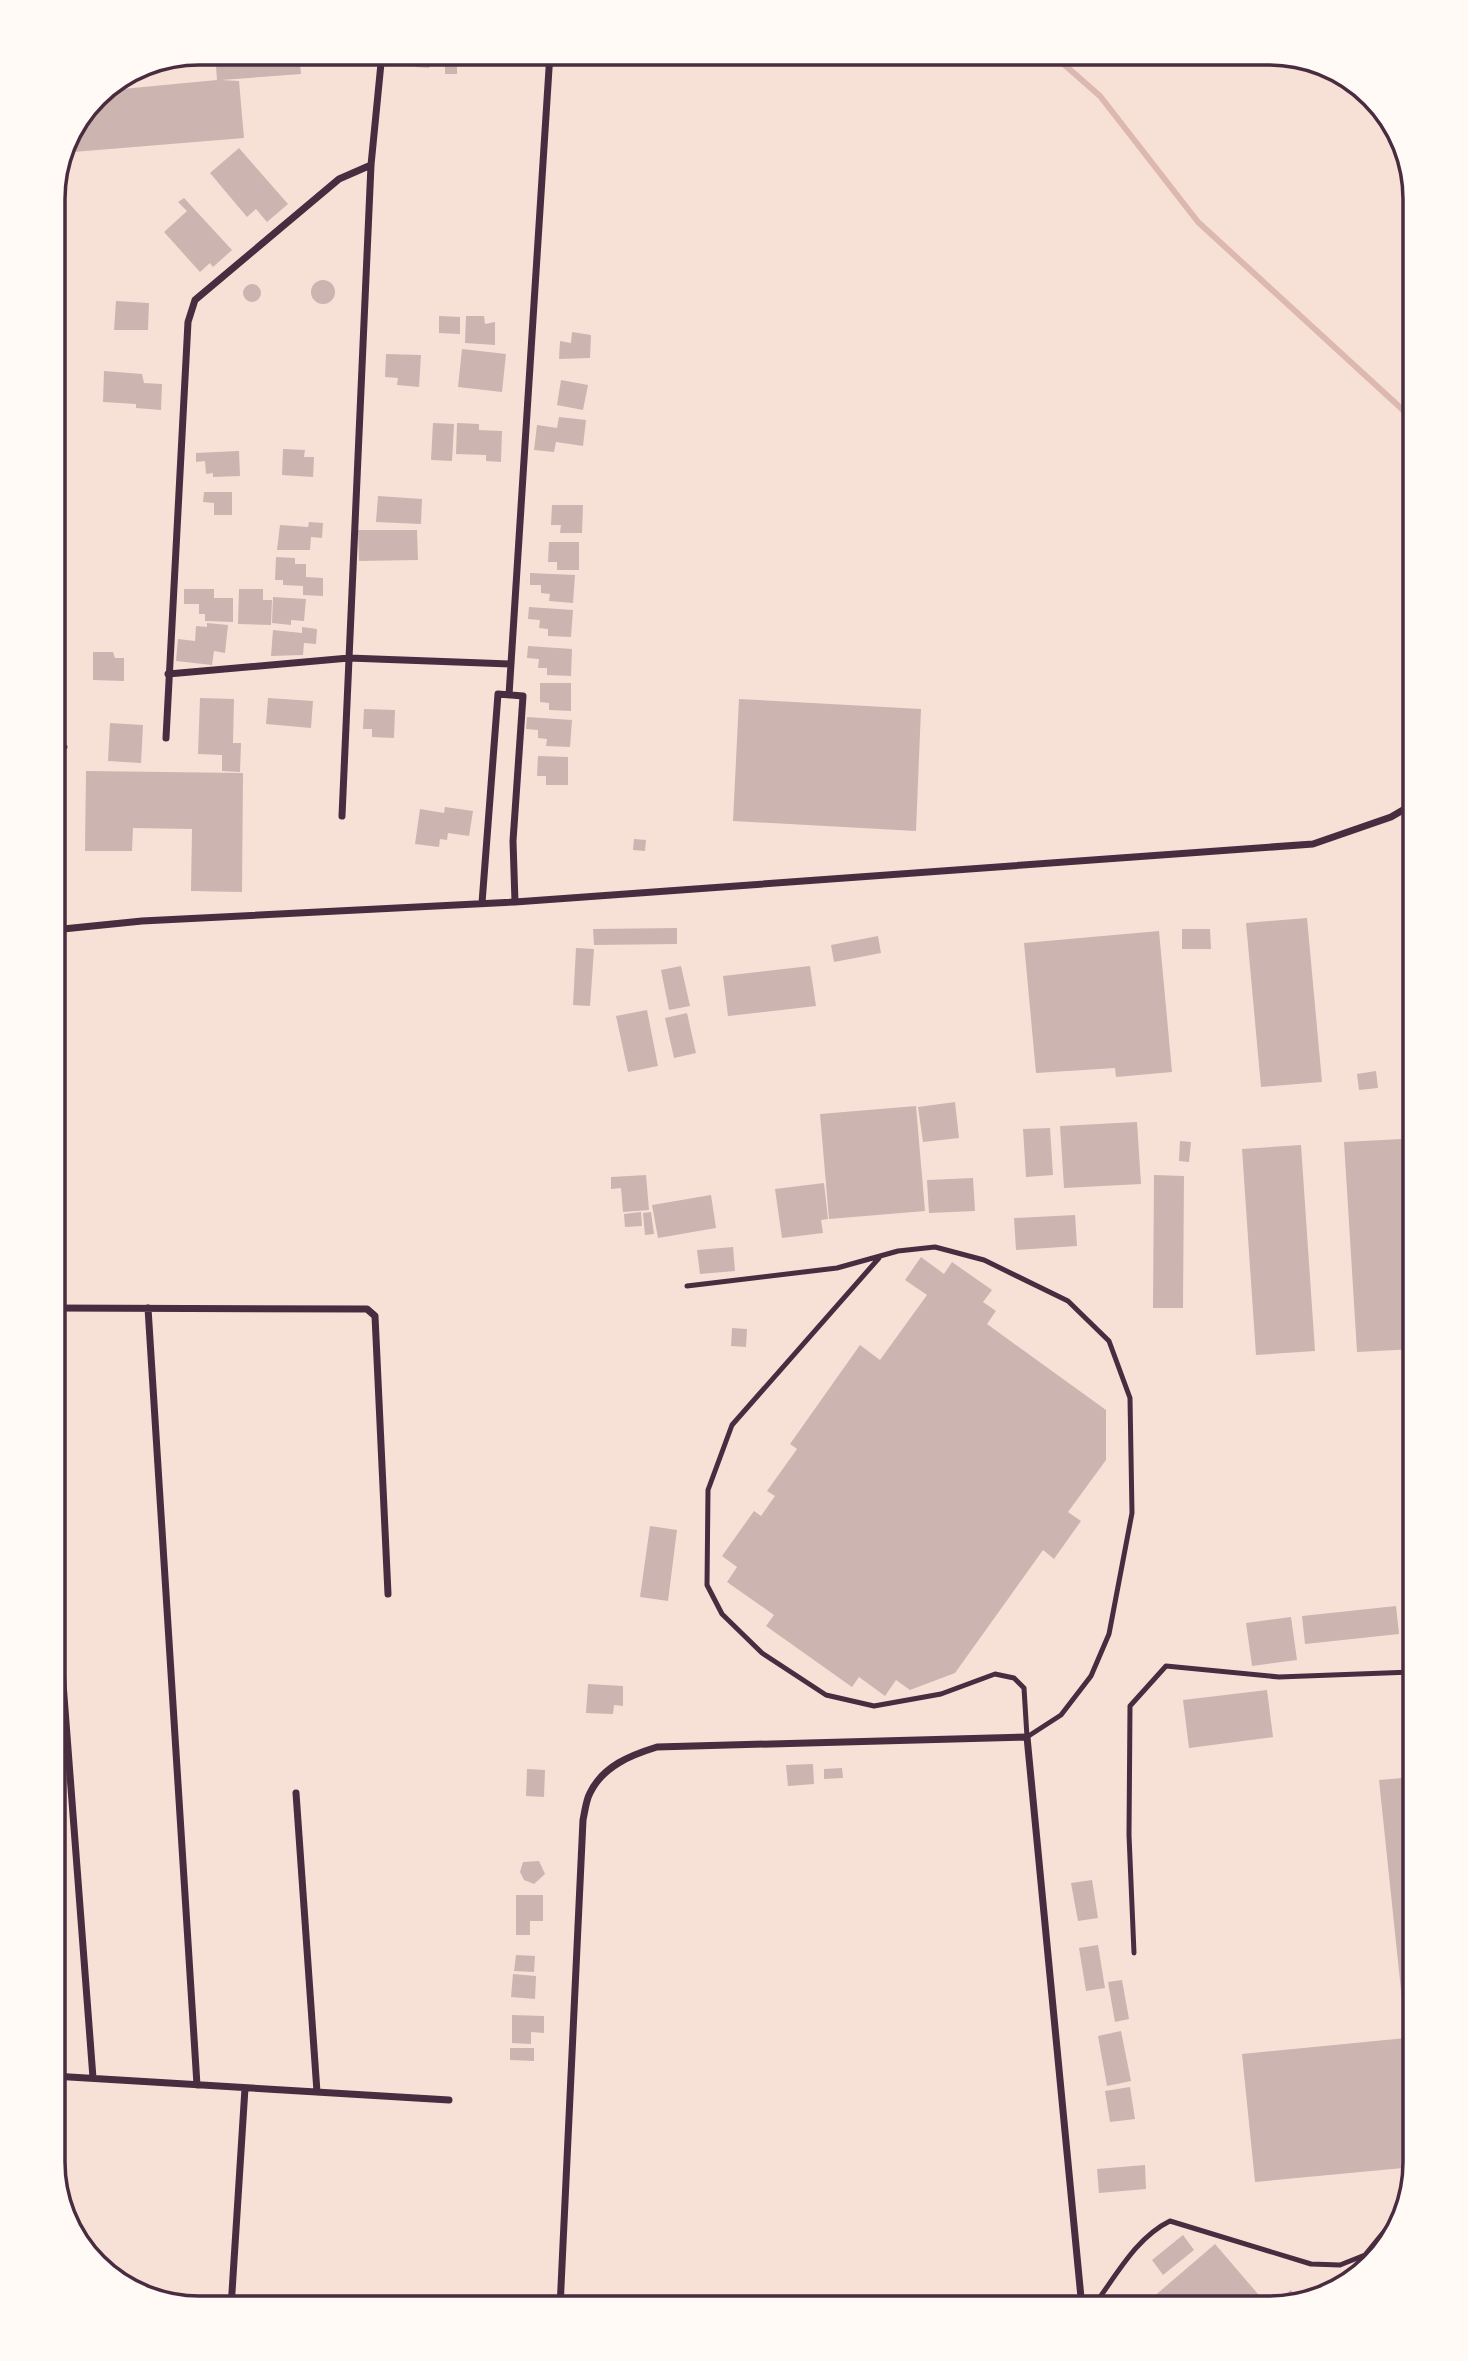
<svg xmlns="http://www.w3.org/2000/svg" width="1468" height="2361" font-family="Figtree,sans-serif">
<style>
.lines{fill:none;stroke-linecap:round;stroke-linejoin:round}
.stream{stroke:#dcb8b0;stroke-width:6}
.building{fill:#ccb4b1}
.service{stroke:#4a2c40;stroke-width:5}
.minor{stroke:#4a2c40;stroke-width:7}
.rim{fill:none;stroke:#4a2c40;stroke-width:3.5}
</style>
<rect width="100%" height="100%" fill="#f7e1d7"/>
<g class="lines">
<path class="stream" d="M 847,53 L 866,61 L 881,53
M 1051,53 L 1100,96 L 1198,222 L 1415,421"/>
</g>
<path class="building" d="M 215,53 L 299,53 L 301,74 L 221,80 L 239,81 L 244,138 L 61,153 L 64,142 L 96,95 L 101,91 L 217,80 Z
M 398,53 L 433,53 L 429,68 L 415,67 L 416,58 L 398,58 Z
M 445,53 L 457,53 L 457,74 L 445,74 Z
M 239,148 L 288,204 L 267,222 L 256,209 L 247,217 L 210,173 Z
M 184,198 L 232,250 L 213,267 L 210,263 L 200,272 L 164,232 L 187,211 L 178,202 Z
M311 292a12 12 0 1 1 24 0a12 12 0 1 1-24 0Z
M243 293a9 9 0 1 1 18 0a9 9 0 1 1-18 0Z
M 116,301 L 149,303 L 148,330 L 114,330 Z
M 439,316 L 460,317 L 460,334 L 439,333 Z
M 466,316 L 484,316 L 485,324 L 495,322 L 495,345 L 465,343 Z
M 572,332 L 591,335 L 590,358 L 559,359 L 560,341 L 571,343 Z
M 462,349 L 506,354 L 502,392 L 458,387 Z
M 386,354 L 421,355 L 419,387 L 397,385 L 398,378 L 385,377 Z
M 104,371 L 142,374 L 144,383 L 162,384 L 161,410 L 136,408 L 136,404 L 103,402 Z
M 561,380 L 588,385 L 583,410 L 557,405 Z
M 559,417 L 586,420 L 583,446 L 556,442 L 554,452 L 534,450 L 537,425 L 557,428 Z
M 433,423 L 454,424 L 452,461 L 431,460 Z
M 457,423 L 479,424 L 479,430 L 502,431 L 501,462 L 486,461 L 486,455 L 456,454 Z
M 283,449 L 305,450 L 304,457 L 314,457 L 313,477 L 282,475 Z
M 239,451 L 240,476 L 213,477 L 213,473 L 206,474 L 205,461 L 196,462 L 196,453 Z
M 204,492 L 232,492 L 232,515 L 214,515 L 214,503 L 203,502 Z
M 378,496 L 422,499 L 421,524 L 376,522 Z
M 552,505 L 583,505 L 582,533 L 560,533 L 561,525 L 551,525 Z
M 309,522 L 323,523 L 322,538 L 311,537 L 310,550 L 277,550 L 280,525 L 308,527 Z
M 358,530 L 417,530 L 418,560 L 359,561 Z
M 549,542 L 579,542 L 579,570 L 557,570 L 557,562 L 548,562 Z
M 276,557 L 295,558 L 295,564 L 306,564 L 306,577 L 323,578 L 323,596 L 303,595 L 303,586 L 283,585 L 283,580 L 275,580 Z
M 530,573 L 575,575 L 573,603 L 549,601 L 550,594 L 541,593 L 541,585 L 530,585 Z
M 184,589 L 214,589 L 214,598 L 233,598 L 233,622 L 205,621 L 205,614 L 199,614 L 199,604 L 184,604 Z
M 239,589 L 263,589 L 263,600 L 272,600 L 271,625 L 238,624 Z
M 273,597 L 306,599 L 304,621 L 291,620 L 291,625 L 272,623 Z
M 529,607 L 573,610 L 571,637 L 548,636 L 548,629 L 539,628 L 540,620 L 528,619 Z
M 207,623 L 228,625 L 225,653 L 214,651 L 212,665 L 176,661 L 178,639 L 195,641 L 196,626 L 207,627 Z
M 302,627 L 317,629 L 316,644 L 304,643 L 303,655 L 271,656 L 273,630 L 302,633 Z
M 528,646 L 572,649 L 571,676 L 547,675 L 547,668 L 538,668 L 539,659 L 527,658 Z
M 93,652 L 113,652 L 115,658 L 124,658 L 124,681 L 93,680 Z
M 540,683 L 571,683 L 571,711 L 549,710 L 549,703 L 540,702 Z
M 200,698 L 234,699 L 233,743 L 241,743 L 240,772 L 222,771 L 222,755 L 198,754 Z
M 268,698 L 313,701 L 311,728 L 266,724 Z
M 739,699 L 921,709 L 916,831 L 733,821 Z
M 364,709 L 395,710 L 394,738 L 372,737 L 372,729 L 363,729 Z
M 527,717 L 572,720 L 570,747 L 546,746 L 547,739 L 538,738 L 538,730 L 526,729 Z
M 110,723 L 143,725 L 141,763 L 108,761 Z
M 538,756 L 568,757 L 568,785 L 546,785 L 546,776 L 537,776 Z
M 86,771 L 243,773 L 242,892 L 191,891 L 192,829 L 133,828 L 132,851 L 85,851 Z
M 445,807 L 473,811 L 469,836 L 448,833 L 447,840 L 440,839 L 439,847 L 415,844 L 420,809 L 444,813 Z
M 634,839 L 646,840 L 645,851 L 633,850 Z
M 1307,918 L 1322,1082 L 1261,1087 L 1246,923 Z
M 677,928 L 677,944 L 594,945 L 593,929 Z
M 1182,929 L 1210,929 L 1211,949 L 1182,949 Z
M 1159,931 L 1172,1072 L 1116,1077 L 1115,1068 L 1036,1073 L 1024,943 Z
M 878,936 L 881,953 L 834,962 L 831,945 Z
M 576,948 L 594,949 L 590,1006 L 573,1005 Z
M 681,966 L 690,1006 L 669,1010 L 661,970 Z
M 810,966 L 816,1006 L 728,1016 L 723,976 Z
M 647,1010 L 658,1066 L 628,1072 L 616,1016 Z
M 687,1013 L 696,1053 L 674,1058 L 665,1018 Z
M 1376,1071 L 1378,1088 L 1359,1090 L 1357,1074 Z
M 955,1102 L 959,1138 L 923,1142 L 918,1107 Z
M 916,1106 L 925,1211 L 829,1219 L 820,1114 Z
M 1137,1122 L 1141,1184 L 1064,1188 L 1060,1126 Z
M 1050,1128 L 1053,1175 L 1026,1177 L 1023,1129 Z
M 1402,1139 L 1415,1349 L 1357,1352 L 1344,1142 Z
M 1180,1141 L 1191,1142 L 1189,1162 L 1179,1161 Z
M 1301,1145 L 1315,1351 L 1256,1355 L 1242,1149 Z
M 646,1175 L 649,1210 L 623,1212 L 621,1188 L 611,1189 L 611,1177 Z
M 1154,1175 L 1184,1176 L 1183,1308 L 1153,1308 Z
M 973,1178 L 975,1211 L 929,1213 L 927,1180 Z
M 824,1183 L 828,1219 L 821,1220 L 823,1233 L 782,1238 L 775,1189 Z
M 711,1195 L 716,1228 L 658,1238 L 652,1205 Z
M 641,1212 L 642,1226 L 625,1227 L 624,1214 Z
M 651,1212 L 654,1234 L 645,1235 L 643,1213 Z
M 1075,1215 L 1077,1246 L 1016,1250 L 1014,1218 Z
M 733,1247 L 735,1271 L 700,1274 L 697,1250 Z
M 921,1257 L 944,1274 L 952,1262 L 992,1290 L 983,1302 L 996,1311 L 987,1324 L 1106,1410 L 1106,1460 L 1068,1512 L 1081,1521 L 1054,1559 L 1043,1550 L 955,1673 L 910,1690 L 896,1680 L 885,1696 L 859,1677 L 852,1687 L 766,1626 L 774,1615 L 727,1582 L 737,1567 L 722,1556 L 754,1511 L 761,1516 L 775,1496 L 767,1491 L 797,1449 L 790,1444 L 860,1345 L 880,1360 L 927,1295 L 905,1280 Z
M 732,1328 L 747,1329 L 746,1347 L 731,1346 Z
M 650,1526 L 677,1530 L 668,1601 L 640,1597 Z
M 1396,1606 L 1399,1634 L 1305,1644 L 1302,1616 Z
M 1291,1617 L 1297,1660 L 1252,1666 L 1246,1623 Z
M 588,1684 L 623,1686 L 623,1706 L 614,1705 L 613,1714 L 586,1713 Z
M 1267,1690 L 1273,1737 L 1189,1748 L 1183,1700 Z
M 813,1764 L 814,1784 L 788,1786 L 786,1765 Z
M 842,1768 L 843,1778 L 824,1779 L 824,1769 Z
M 527,1769 L 545,1770 L 544,1797 L 526,1796 Z
M 1415,1777 L 1414,2167 L 1255,2182 L 1242,2054 L 1406,2038 L 1379,1780 Z
M 539,1861 L 545,1874 L 534,1884 L 524,1880 L 520,1872 L 523,1862 Z
M 1092,1880 L 1098,1918 L 1078,1921 L 1071,1883 Z
M 516,1895 L 543,1895 L 543,1921 L 530,1921 L 530,1935 L 516,1935 Z
M 1098,1945 L 1105,1988 L 1086,1991 L 1079,1948 Z
M 516,1955 L 535,1956 L 534,1972 L 514,1971 Z
M 513,1974 L 536,1976 L 535,1999 L 511,1997 Z
M 1122,1980 L 1129,2019 L 1115,2022 L 1108,1982 Z
M 512,2015 L 544,2016 L 544,2033 L 531,2032 L 531,2044 L 512,2043 Z
M 1121,2031 L 1131,2081 L 1107,2086 L 1098,2036 Z
M 510,2048 L 534,2048 L 534,2061 L 510,2060 Z
M 1130,2087 L 1135,2119 L 1110,2122 L 1105,2091 Z
M 1145,2165 L 1146,2189 L 1099,2193 L 1097,2169 Z
M 1183,2235 L 1194,2250 L 1163,2275 L 1152,2260 Z
M 1215,2244 L 1270,2308 L 1147,2308 L 1144,2305 Z
M 1291,2290 L 1297,2298 L 1290,2304 L 1275,2307 L 1273,2304 Z"/>
<g class="lines">
<path class="service" d="M 53,748 L 65,747
M 687,1286 L 837,1268 L 898,1251 L 935,1247 L 984,1260 L 1068,1301 L 1109,1341 L 1130,1398 L 1132,1513 L 1109,1634 L 1091,1676 L 1061,1715 L 1027,1737 L 1024,1688 L 1014,1678 L 995,1674 L 941,1694 L 874,1706 L 826,1695 L 762,1653 L 722,1614 L 707,1585 L 708,1490 L 732,1425 L 879,1258
M 1415,1718 L 1411,1714 L 1412,1672 L 1415,1668
M 1134,1953 L 1129,1835 L 1130,1706 L 1166,1666 L 1279,1677 L 1412,1672
M 1092,2308 C 1115,2278 1135,2238 1170,2221 L 1311,2264 L 1340,2265 L 1365,2255 L 1391,2223"/>
<path class="minor" d="M 615,53 L 622,55
M 168,674 L 349,658 L 511,664
M 509,695 L 550,53
M 166,738 L 188,322 L 195,300 L 339,179 L 371,165
M 342,816 L 371,165 L 382,53
M 482,903 L 498,694 L 523,696 L 513,841 L 515,902
M 53,930 L 142,921 L 515,902 L 1313,844 L 1391,817 L 1415,803
M 53,1308 L 367,1309 L 375,1316 L 388,1594
M 148,1308 L 197,2085
M 53,1551 L 93,2078
M 296,1793 L 317,2092
M 53,2076 L 449,2100
M 231,2308 L 245,2088
M 560,2308 L 583,1820 C 585,1811 586,1800 590,1793 C 603,1766 631,1755 657,1747 L 1027,1737 L 1082,2308"/>
</g>
<path d="M0 0H1468V2361H0ZM199 65H1269A134 134 0 0 1 1403 199V2162A134 134 0 0 1 1269 2296H199A134 134 0 0 1 65 2162V199A134 134 0 0 1 199 65Z" fill="#fffaf5" fill-rule="evenodd"/>
<path class="rim" d="M199 65H1269A134 134 0 0 1 1403 199V2162A134 134 0 0 1 1269 2296H199A134 134 0 0 1 65 2162V199A134 134 0 0 1 199 65Z"/>
</svg>
